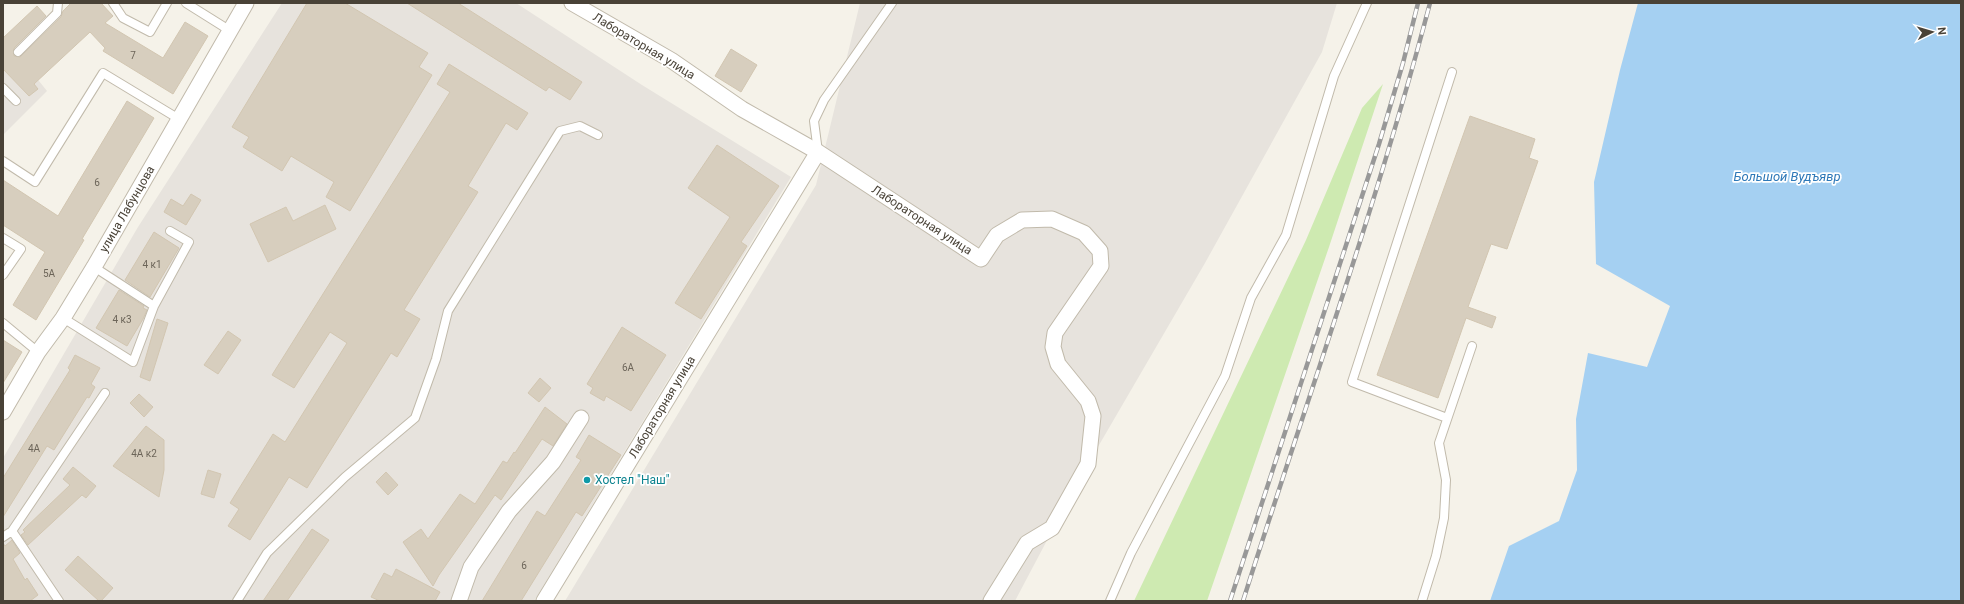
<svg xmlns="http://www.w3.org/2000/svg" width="1964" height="604" font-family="Roboto,sans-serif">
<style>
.industrial{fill:#e7e3dd}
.green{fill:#ceeab1}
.water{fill:#a5d0f2}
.building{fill:#d7cebe;stroke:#d2c6b1}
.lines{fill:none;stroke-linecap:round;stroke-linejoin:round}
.lane-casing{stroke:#c1baab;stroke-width:10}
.street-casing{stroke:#c1baab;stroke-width:17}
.lane{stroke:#fff;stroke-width:8}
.street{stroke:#fff;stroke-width:15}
.rail-casing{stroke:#989898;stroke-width:4.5}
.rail{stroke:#fff;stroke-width:3;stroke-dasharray:9;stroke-linecap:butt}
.culture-dot{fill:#0f9aa8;stroke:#fff;stroke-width:1.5}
.labels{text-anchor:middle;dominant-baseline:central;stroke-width:3.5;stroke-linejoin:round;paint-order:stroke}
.number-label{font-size:10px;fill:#6c6559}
.street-label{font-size:12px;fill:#494237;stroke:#fff}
.culture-label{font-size:12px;fill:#0d838f;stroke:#fff;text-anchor:start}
.water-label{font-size:13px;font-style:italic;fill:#2d78b8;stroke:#fff}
</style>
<rect width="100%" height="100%" fill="#f5f2e9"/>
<path class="industrial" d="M 282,3 L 516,3 L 642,85 L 791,177 L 534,601 L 3,601 L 3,458 L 138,227 Z
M 860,3 L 1337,3 L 1322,52 L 1205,263 L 1081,476 L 1015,601 L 565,601 L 816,185 Z
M 3,36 L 47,91 L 3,135 Z"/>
<path class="green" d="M 1383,84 L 1329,247 L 1207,601 L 1134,601 L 1306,240 L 1362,108 Z"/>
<path class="water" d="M 1638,3 L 1961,3 L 1961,601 L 1490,601 L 1509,546 L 1559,521 L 1577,470 L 1576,419 L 1588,353 L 1647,367 L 1670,306 L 1596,264 L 1594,182 L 1620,70 Z"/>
<path class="building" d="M 71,3 L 101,3 L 113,16 L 105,23 L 163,58 L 185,22 L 208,36 L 173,94 L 103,51 L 105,48 L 90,32 L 34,84 L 38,89 L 29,96 L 3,69 L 3,38 L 37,6 L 46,16 L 14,48 L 14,56 L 20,57 L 61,17 L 63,11 Z
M 307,3 L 345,3 L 428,53 L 419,67 L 432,75 L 350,211 L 326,197 L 334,182 L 291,156 L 282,171 L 243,147 L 249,137 L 232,127 Z
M 407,3 L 458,3 L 582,82 L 570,100 L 549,87 L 546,91 Z
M 731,49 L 757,65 L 741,92 L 715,76 Z
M 449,64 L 528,113 L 517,130 L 506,123 L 468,186 L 478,192 L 404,310 L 420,319 L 397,357 L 391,353 L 307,488 L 289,477 L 250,540 L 228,526 L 239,509 L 230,503 L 273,434 L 285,442 L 347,343 L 330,332 L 294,388 L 272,375 L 450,92 L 437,84 Z
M 127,101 L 154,118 L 82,239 L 84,240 L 36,320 L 13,305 L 45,252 L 3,225 L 3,180 L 58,216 Z
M 1470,116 L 1535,139 L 1529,158 L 1538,161 L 1507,249 L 1491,244 L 1468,307 L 1496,317 L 1492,328 L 1466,318 L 1438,398 L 1377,375 Z
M 717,145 L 779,186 L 741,242 L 747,246 L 701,319 L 675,303 L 730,217 L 688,188 Z
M 191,194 L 201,200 L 186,225 L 164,212 L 171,199 L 183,206 Z
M 325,205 L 336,229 L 268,262 L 250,224 L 286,207 L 293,221 Z
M 154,232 L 179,248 L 150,297 L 125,280 Z
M 119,290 L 144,306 L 143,308 L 147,310 L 143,319 L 127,346 L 96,328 Z
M 157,319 L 168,323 L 150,381 L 140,377 Z
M 622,327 L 666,355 L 631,411 L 606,396 L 604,401 L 590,393 L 593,388 L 587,384 Z
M 228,331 L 241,340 L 218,374 L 204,365 Z
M 3,340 L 22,352 L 3,383 Z
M 75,355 L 100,368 L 91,384 L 95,387 L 89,398 L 87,397 L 54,450 L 47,446 L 3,517 L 3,478 L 70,370 L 68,368 Z
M 540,378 L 551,388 L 539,402 L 528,393 Z
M 139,394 L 153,407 L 144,417 L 130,403 Z
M 545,407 L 567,424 L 553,446 L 542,439 L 501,500 L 495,495 L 439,575 L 433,586 L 403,542 L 421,529 L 428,539 L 460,494 L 475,504 L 503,461 L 507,463 L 514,452 L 515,453 Z
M 146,426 L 164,440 L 164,470 L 159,497 L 113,466 Z
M 589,435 L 621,455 L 582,516 L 576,512 L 521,601 L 482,601 L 537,511 L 545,516 L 581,460 L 576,457 Z
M 73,467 L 96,486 L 86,498 L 82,495 L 28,545 L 21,535 L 25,532 L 23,530 L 70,485 L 63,479 Z
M 208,470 L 221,474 L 214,498 L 201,494 Z
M 386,472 L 398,485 L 388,495 L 376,482 Z
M 312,529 L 329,540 L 287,601 L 263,601 Z
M 12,540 L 20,553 L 13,559 L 25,580 L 27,578 L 38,595 L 30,601 L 3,601 L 3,543 L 5,546 Z
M 78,556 L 113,588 L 101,601 L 99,601 L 65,570 Z
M 396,569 L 440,592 L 435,601 L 380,601 L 371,597 L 384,573 L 392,577 Z"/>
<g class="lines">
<g class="lane-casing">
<path id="lane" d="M 113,3 L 123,18 L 150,32 L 167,3
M 186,3 L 229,30
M 18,52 L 57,13 L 58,3
M 3,88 L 16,101
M 818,152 L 814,121 L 824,100 L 892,3
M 3,161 L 35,182 L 103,73 L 179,119
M 3,238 L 21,249 L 3,275
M 154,306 L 189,242 L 170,231
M 63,318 L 133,362 L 154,306 L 94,267
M 3,323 L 38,352
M 1447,418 L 1352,382 L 1452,72
M 12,531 L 59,601
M 3,537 L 12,531 L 105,393
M 237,601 L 267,553 L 345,477 L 415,418 L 436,359 L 448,311 L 560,131 L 580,126 L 598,135
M 1110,601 L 1131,553 L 1225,376 L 1251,298 L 1286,235 L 1334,76 L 1367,3
M 1422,601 L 1436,556 L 1444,518 L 1446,480 L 1439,443 L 1472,346"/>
</g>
<g class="street-casing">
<path id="street" d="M 572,3 L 671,60 L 742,109 L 818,152 L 981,259 L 997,235 L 1022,220 L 1052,219 L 1084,233 L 1100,251 L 1101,266 L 1055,333 L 1053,347 L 1058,364 L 1088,401 L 1093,416 L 1088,464 L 1052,528 L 1027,543 L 991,601
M 3,412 L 38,352 L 63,318 L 94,267 L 246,3
M 459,601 L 471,567 L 509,511 L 553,462 L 581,418
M 544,601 L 818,152"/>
</g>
<use href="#lane" class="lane"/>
<use href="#street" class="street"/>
<g class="rail-casing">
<path id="rail" d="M 1230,601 L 1379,144 L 1403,63 L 1418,3
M 1243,601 C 1306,402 1377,205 1430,3"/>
</g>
<use href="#rail" class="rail"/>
</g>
<circle class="culture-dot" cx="587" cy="480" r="4"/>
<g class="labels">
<g class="number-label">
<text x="133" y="55">7</text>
<text x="97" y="182">6</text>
<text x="152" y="264">4 к1</text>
<text x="49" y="273">5А</text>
<text x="122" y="319">4 к3</text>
<text x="628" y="367">6А</text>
<text x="34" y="448">4А</text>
<text x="144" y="453">4А к2</text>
<text x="524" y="565">6</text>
</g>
<g class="street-label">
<text transform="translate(644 46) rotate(31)">Лабораторная улица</text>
<text transform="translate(127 209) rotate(-60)">улица Лабунцова</text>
<text transform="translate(922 220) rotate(33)">Лабораторная улица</text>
<text transform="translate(662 407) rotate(-59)">Лабораторная улица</text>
</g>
<g class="culture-label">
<text x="595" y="480">Хостел "Наш"</text>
</g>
<g class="water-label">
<text x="1787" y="176">Большой Вудъявр</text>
</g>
</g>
<rect width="1964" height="604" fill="none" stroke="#494237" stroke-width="8"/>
<g transform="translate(1932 32) rotate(85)" stroke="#ffffff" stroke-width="3" paint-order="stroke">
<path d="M0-3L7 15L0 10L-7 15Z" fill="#494237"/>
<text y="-6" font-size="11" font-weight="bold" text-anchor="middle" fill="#494237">N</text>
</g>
</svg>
